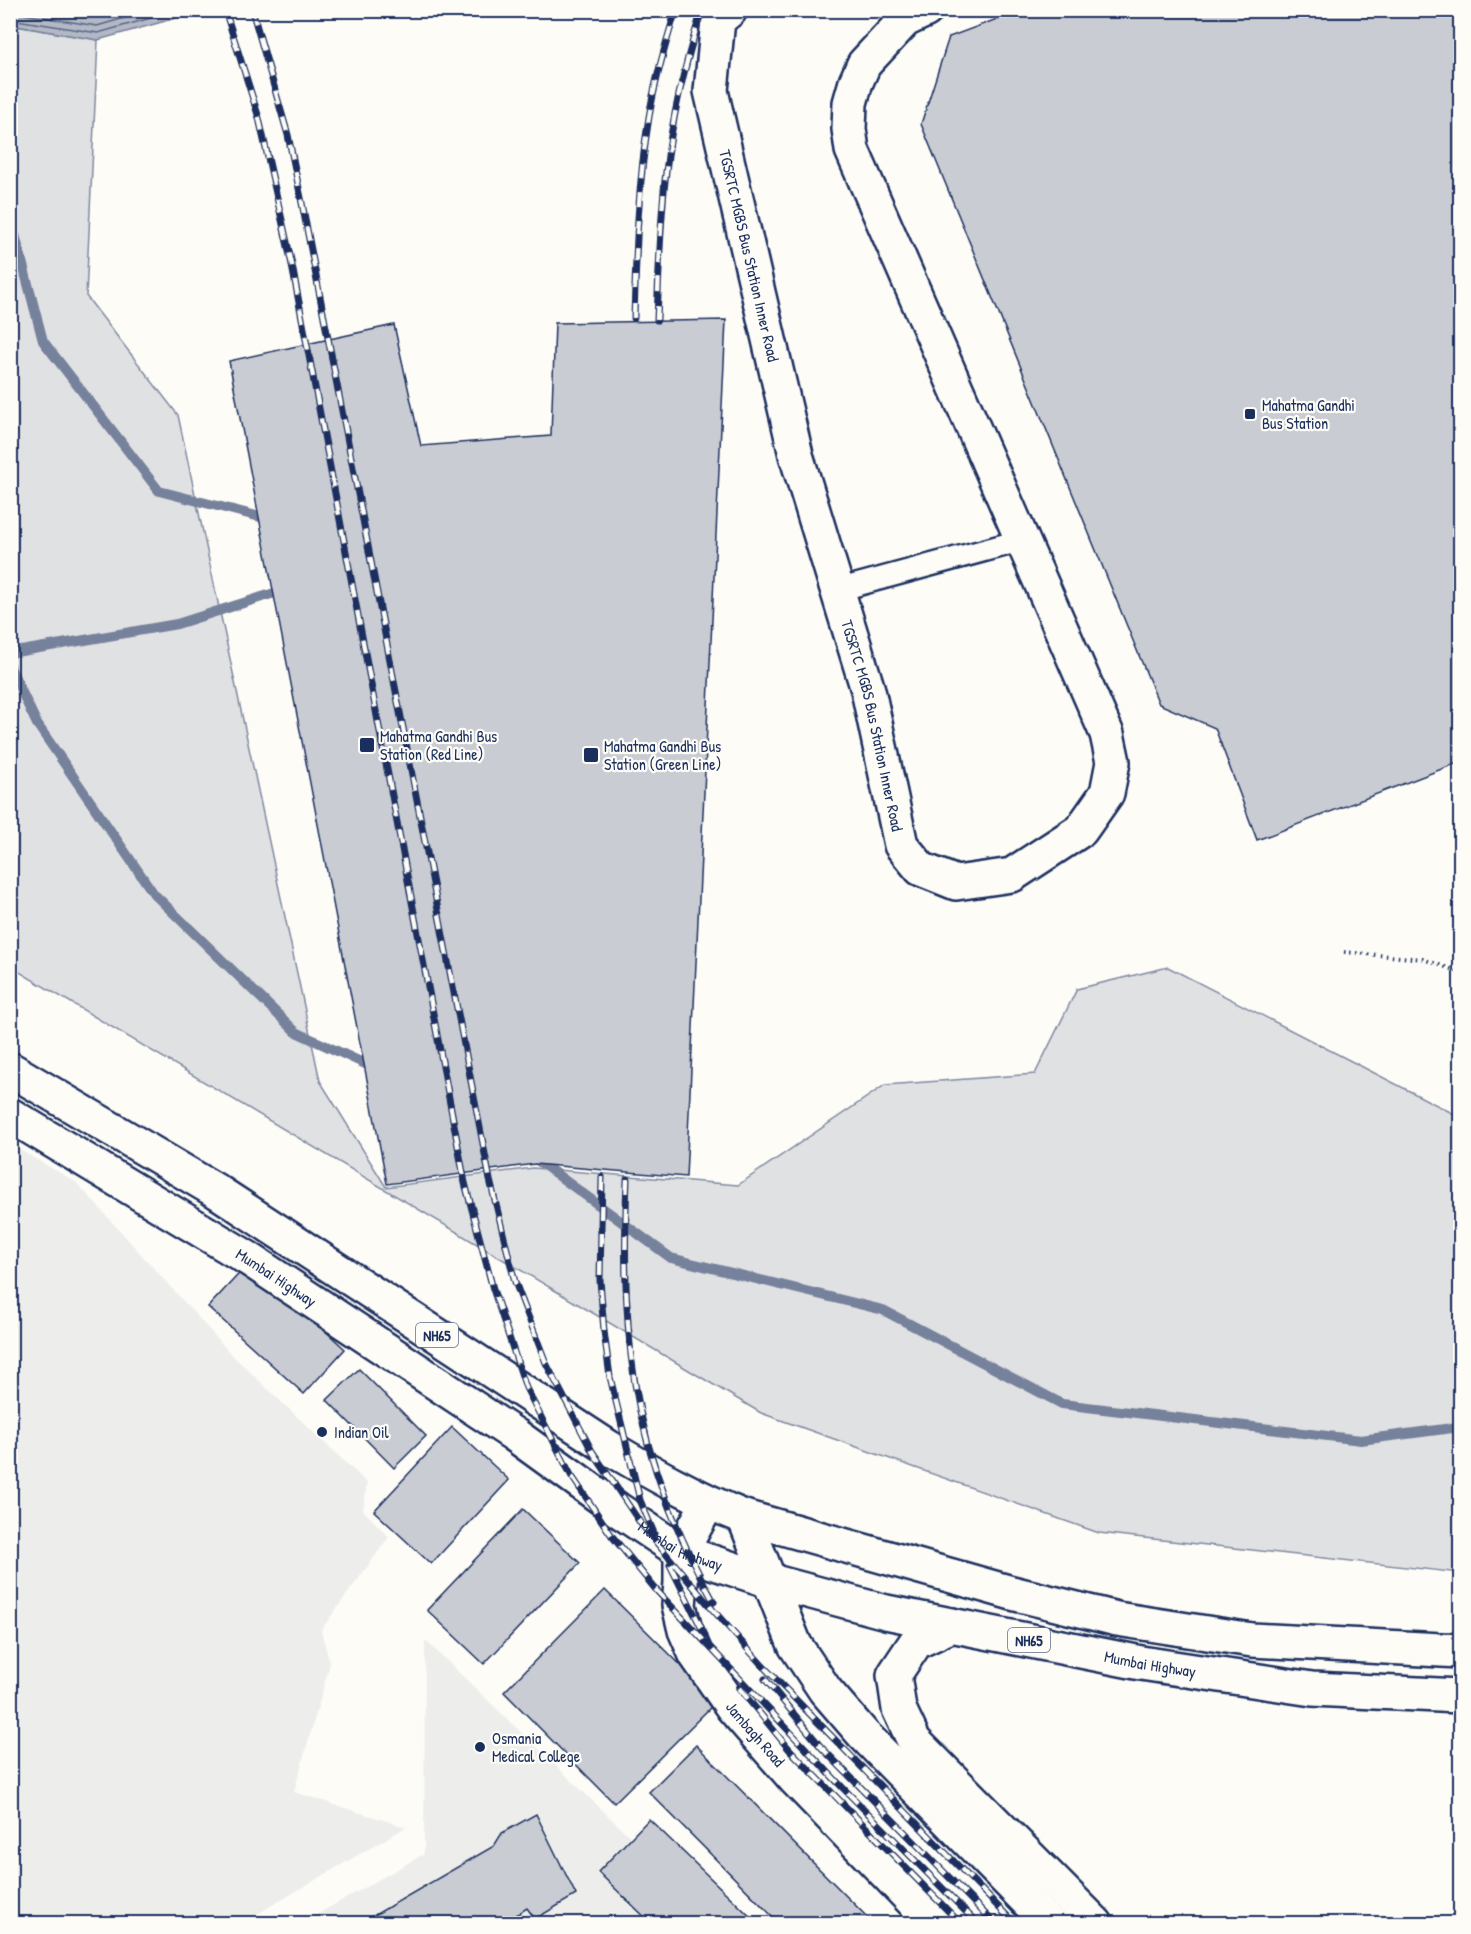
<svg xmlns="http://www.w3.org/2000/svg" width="1471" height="1934" font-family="'Patrick Hand',sans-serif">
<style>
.built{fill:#edeeec}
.green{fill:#e0e1e3;stroke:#7e88a0;stroke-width:1.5}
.water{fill:#b3b8c5;stroke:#76819c;stroke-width:1.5}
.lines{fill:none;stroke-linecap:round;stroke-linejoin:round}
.shore{stroke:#586687;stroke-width:1.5}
.stream{stroke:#76819c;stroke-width:10}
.building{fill:#c9ccd3;stroke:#1b2f5e;stroke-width:1.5}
.lane-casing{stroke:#1b2f5e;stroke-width:26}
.secondary-casing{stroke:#1b2f5e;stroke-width:38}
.primary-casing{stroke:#1b2f5e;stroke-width:38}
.highway-casing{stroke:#1b2f5e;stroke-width:38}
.path{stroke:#1b2f5e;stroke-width:4;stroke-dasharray:1.5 4.5;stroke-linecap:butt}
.lane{stroke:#fdfcf7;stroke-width:21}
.secondary{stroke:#fdfcf7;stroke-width:33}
.primary{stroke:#fdfcf7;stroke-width:33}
.highway{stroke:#fdfcf7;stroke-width:33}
.rail-casing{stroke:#1b2f5e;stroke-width:7}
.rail{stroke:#fdfcf7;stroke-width:4.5;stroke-dasharray:14;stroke-linecap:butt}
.poi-dot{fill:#1b2f5e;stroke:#fdfcf7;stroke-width:2}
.labels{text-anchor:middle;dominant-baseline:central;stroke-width:4.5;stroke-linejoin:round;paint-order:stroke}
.shield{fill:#fdfcf7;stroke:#5f6c8c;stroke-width:1.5}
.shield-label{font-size:15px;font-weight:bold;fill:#1b2f5e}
.street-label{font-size:16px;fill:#1b2f5e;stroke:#fdfcf7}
.poi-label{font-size:16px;fill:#1b2f5e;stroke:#fdfcf7;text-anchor:start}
</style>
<rect width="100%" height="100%" fill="#fdfcf7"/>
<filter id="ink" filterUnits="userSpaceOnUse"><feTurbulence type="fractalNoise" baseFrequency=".0167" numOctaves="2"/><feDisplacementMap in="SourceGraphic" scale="12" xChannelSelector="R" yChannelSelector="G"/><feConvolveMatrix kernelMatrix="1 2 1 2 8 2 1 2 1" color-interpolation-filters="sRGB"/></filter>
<g filter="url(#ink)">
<path class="built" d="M 11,1145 L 76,1182 L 231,1354 L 367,1483 L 363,1510 L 389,1537 L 321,1630 L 330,1664 L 294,1792 L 406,1827 L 242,1923 L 11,1923 Z
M 425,1640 L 720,1923 L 300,1924 L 424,1854 Z"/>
<path class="green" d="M 10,25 L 98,40 L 86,296 L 178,415 L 320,1081 L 386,1187 L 533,1168 L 738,1185 L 885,1085 L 1035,1074 L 1077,989 L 1168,967 L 1460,1117 L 1460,1573 L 1099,1533 L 761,1413 L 21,973 L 11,964 Z"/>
<path class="water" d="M 10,11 L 11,10 L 201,11 L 98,40 L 11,25 Z"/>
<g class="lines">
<path class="shore" d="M 10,12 L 97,26 L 152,10
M 10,19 L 98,33 L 179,10"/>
<path class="stream" d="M 10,216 L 43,341 L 159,491 L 264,518 L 267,523
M 10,653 L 177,624 L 287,589
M 10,667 L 37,724 L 154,894 L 296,1032 L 376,1069
M 533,1157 L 671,1258 L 883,1310 L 1062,1404 L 1361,1440 L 1460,1427"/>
</g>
<path class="building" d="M 1021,10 L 1460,10 L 1460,762 L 1257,840 L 1215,728 L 1159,704 L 921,124 L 949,37 Z
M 726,320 L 686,1177 L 535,1164 L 387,1184 L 229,361 L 394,325 L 421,446 L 551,436 L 555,323 Z
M 250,1262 L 345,1349 L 304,1394 L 208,1307 Z
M 359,1369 L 426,1436 L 394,1468 L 327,1400 Z
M 452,1427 L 509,1480 L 431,1564 L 374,1511 Z
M 523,1509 L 580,1563 L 484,1664 L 427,1610 Z
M 605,1590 L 717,1701 L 614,1803 L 504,1692 Z
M 696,1745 L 874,1924 L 780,1924 L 649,1792 Z
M 536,1814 L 576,1895 L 535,1919 L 527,1908 L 502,1924 L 359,1924 L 494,1846 L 502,1833 Z
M 649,1819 L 758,1924 L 652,1924 L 598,1872 Z"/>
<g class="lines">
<g class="lane-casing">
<path id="lane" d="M 838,590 L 1023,540"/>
</g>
<g class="secondary-casing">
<g id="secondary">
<path id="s1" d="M 730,10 L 718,20 L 711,91 L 796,455 L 868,690 L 901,845 L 921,869 L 956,883 L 1012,875 L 1081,830 L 1107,793 L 1113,762 L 1107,734 L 852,150 L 849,129 L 850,103 L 856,82 L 864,64 L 905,20 L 926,10"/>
<path d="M 952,1625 L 916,1642 L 894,1675 L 899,1709 L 914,1741 L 1096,1924"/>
</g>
</g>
<g class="primary-casing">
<g id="primary">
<path id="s2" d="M 708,1503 L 681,1552 L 681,1583 L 679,1605 L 685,1630 L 696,1655 L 733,1708 L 794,1778 L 935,1924"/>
<path d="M 744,1517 L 795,1645 L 825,1690 L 863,1734 L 1050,1924"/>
</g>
</g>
<g class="highway-casing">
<g id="highway">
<path d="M 10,1069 L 218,1192 L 608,1447 C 652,1473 696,1498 744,1517 L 1012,1593 L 1117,1619 L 1252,1640 L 1460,1651"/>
<path id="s3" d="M 10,1115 L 249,1259 L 515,1435 L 617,1509 L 681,1552 L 767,1580 L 886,1612 L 1141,1663 L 1312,1689 L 1460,1696"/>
</g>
</g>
<path class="path" d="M 1344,952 L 1423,959 L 1460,972"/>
<use href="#lane" class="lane"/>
<use href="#secondary" class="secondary"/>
<use href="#primary" class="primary"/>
<use href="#highway" class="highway"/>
<g class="rail-casing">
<path id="rail" d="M 225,10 L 259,118 L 291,260 L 465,1183 L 493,1289 L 526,1388 L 571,1475 L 612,1536 L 657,1591 L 843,1788 L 978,1924
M 252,10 L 288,135 L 302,203 L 490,1180 L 515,1282 L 546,1363 L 592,1451 L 641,1524 L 713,1610 L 763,1666 L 1015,1924
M 634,318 C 636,251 638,183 649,117 C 655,81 665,45 676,10
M 657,320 C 659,271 660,221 666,172 C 672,117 685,63 702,10
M 602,1177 L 600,1280 L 604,1331 L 610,1377 L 640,1500 L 654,1533
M 627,1179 C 624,1257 624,1334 640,1411 C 654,1477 681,1543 714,1602
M 670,1565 L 705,1635
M 765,1679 L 821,1747 L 995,1924
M 739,1688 L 789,1749 L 961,1924"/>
</g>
<use href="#rail" class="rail"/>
</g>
</g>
<g class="poi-dot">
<rect x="1244" y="408" width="12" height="12" rx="3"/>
<rect x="359" y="737" width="16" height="16" rx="3"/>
<rect x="583" y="747" width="16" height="16" rx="3"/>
<circle cx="322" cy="1432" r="6"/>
<circle cx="480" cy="1747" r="6"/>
</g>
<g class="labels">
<g class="shield">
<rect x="416" y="1323" width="42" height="24" rx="4.5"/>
<rect x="1008" y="1628" width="42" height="24" rx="4.5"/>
</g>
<g class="shield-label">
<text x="437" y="1335">NH65</text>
<text x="1029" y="1640">NH65</text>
</g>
<g class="street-label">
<text stroke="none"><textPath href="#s1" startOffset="256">TGSRTC MGBS Bus Station Inner Road</textPath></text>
<text stroke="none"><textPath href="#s1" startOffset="742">TGSRTC MGBS Bus Station Inner Road</textPath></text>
<text stroke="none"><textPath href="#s3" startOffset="312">Mumbai Highway</textPath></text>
<text stroke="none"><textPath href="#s3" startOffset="798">Mumbai Highway</textPath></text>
<text stroke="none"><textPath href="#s3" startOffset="1284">Mumbai Highway</textPath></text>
<text stroke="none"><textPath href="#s2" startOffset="261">Jambagh Road</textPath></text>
</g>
<g class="poi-label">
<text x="1262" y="405">Mahatma Gandhi<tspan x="1262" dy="18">Bus Station</tspan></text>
<text x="380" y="736">Mahatma Gandhi Bus<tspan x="380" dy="18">Station (Red Line)</tspan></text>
<text x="604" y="746">Mahatma Gandhi Bus<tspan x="604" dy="18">Station (Green Line)</tspan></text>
<text x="334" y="1432">Indian Oil</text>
<text x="492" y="1738">Osmania<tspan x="492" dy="18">Medical College</tspan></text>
</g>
</g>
<rect width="1471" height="1934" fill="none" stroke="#fdfcf7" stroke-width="36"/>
<rect x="18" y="18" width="1435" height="1898" fill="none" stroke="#1b2f5e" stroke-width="2" filter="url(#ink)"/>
</svg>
